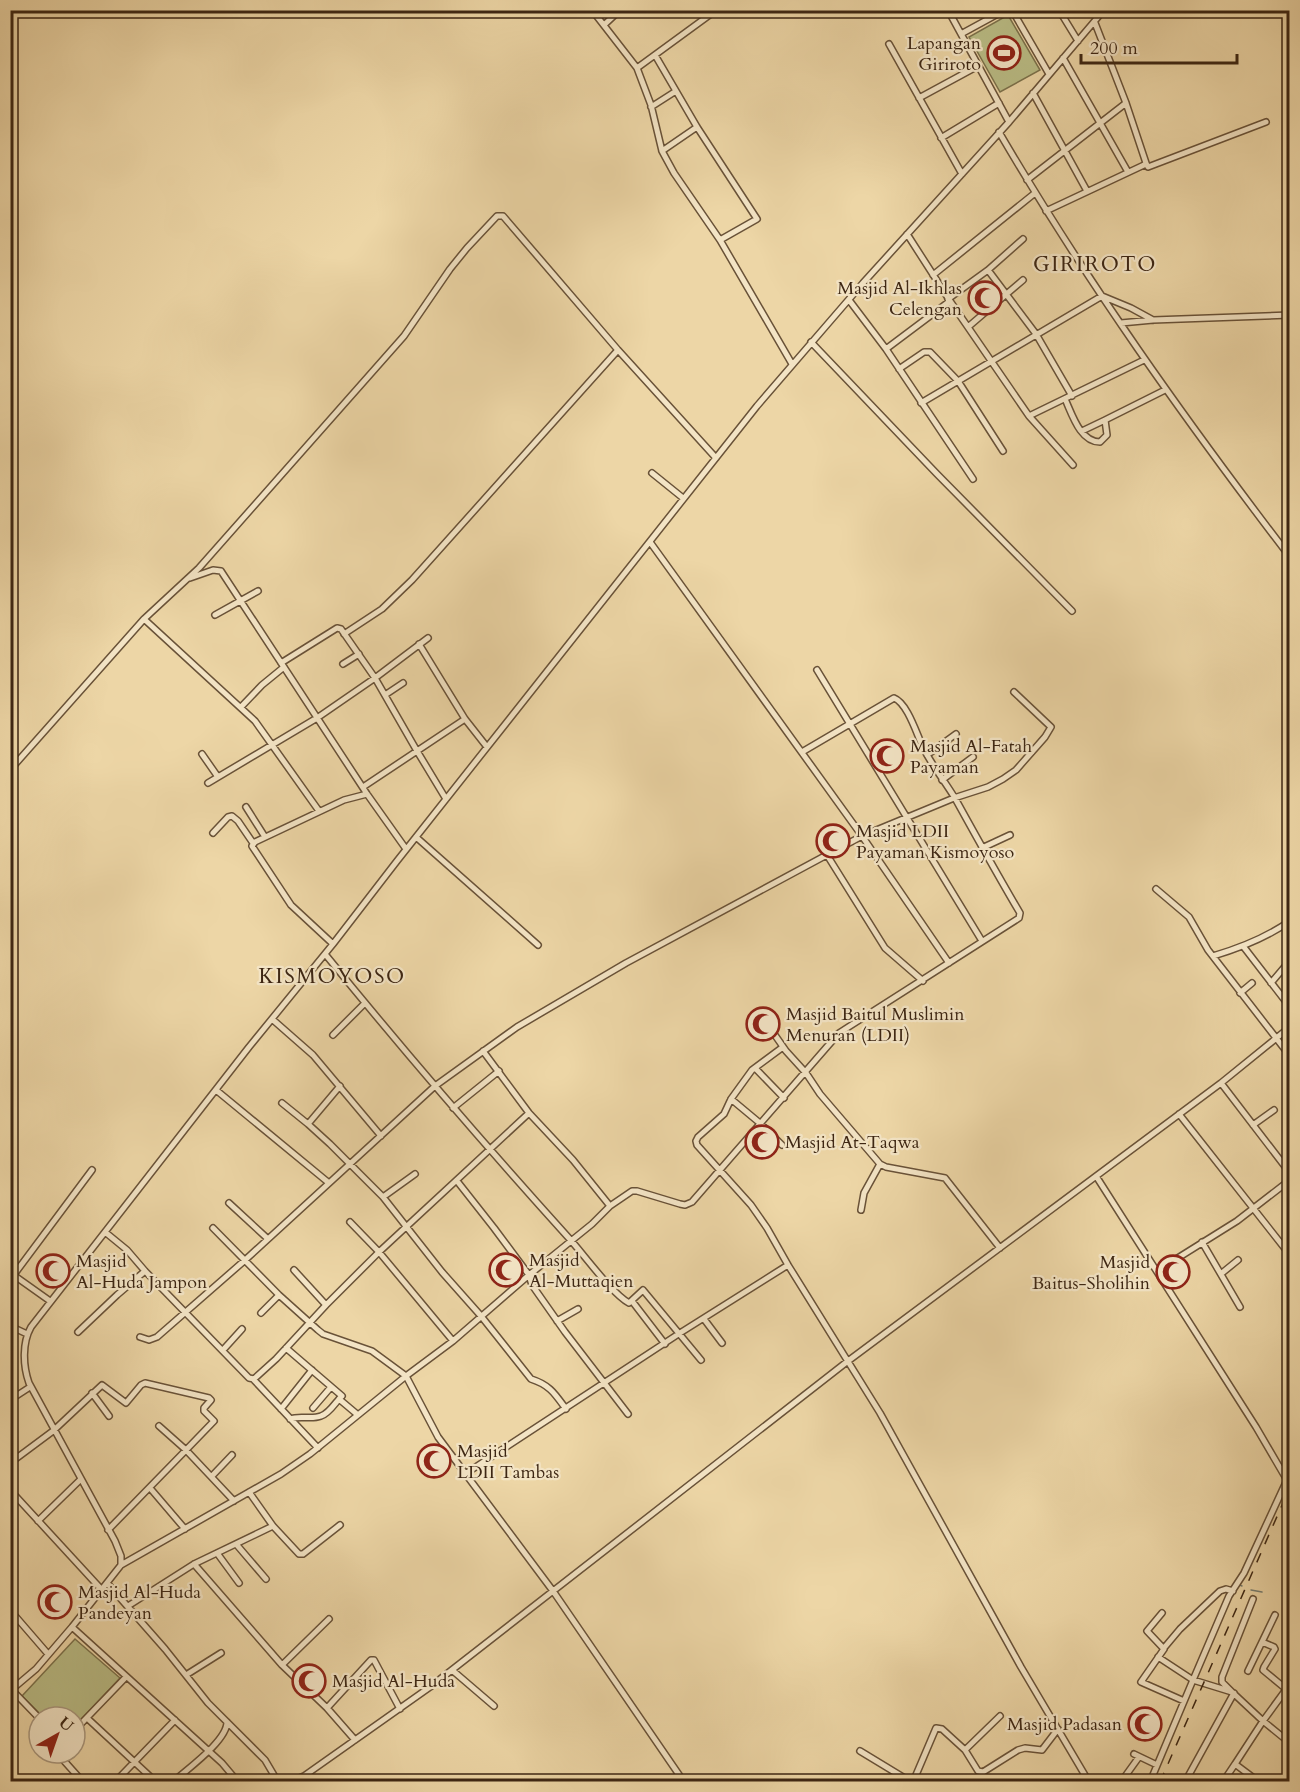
<svg xmlns="http://www.w3.org/2000/svg" width="1300" height="1792" font-family="Cardo,serif">
<style>
.green{fill:#babd86;stroke:#7c724c;stroke-width:1.5}
.lines{fill:none;stroke-linecap:round;stroke-linejoin:round}
.stream{stroke:#757d71;stroke-width:1.5}
.minor-casing{stroke:#695238;stroke-width:8}
.minor{stroke:#f3e4c5;stroke-width:5}
.rail{stroke:#3d2613;stroke-width:1.5;stroke-dasharray:10 10;stroke-linecap:butt}
.labels{text-anchor:middle;dominant-baseline:central;stroke-width:4.5;stroke-linejoin:round;paint-order:stroke}
.poi-label{font-size:18px;fill:#3d2613;stroke:#f3e4c5;text-anchor:start}
.quarter-label{font-size:21px;letter-spacing:1.5px;fill:#3d2613;stroke:#f3e4c5}
</style>
<rect width="100%" height="100%" fill="#edd6a6"/>
<filter id="stains"><feTurbulence type="fractalNoise" baseFrequency=".00333" numOctaves="4"/><feColorMatrix values="0 0 0 0 .2 0 0 0 0 .09 0 0 0 0 .02 0 0 0 .5 -.17"/></filter>
<radialGradient id="worn" r=".72"><stop offset=".6" stop-color="#630" stop-opacity="0"/><stop offset="1" stop-color="#630" stop-opacity=".3"/></radialGradient>
<path class="green" d="M 1008,15 L 1040,70 L 1000,92 L 969,37 Z
M 75,1639 L 120,1678 L 75,1726 L 75,1717 L 43,1717 L 22,1696 Z"/>
<g class="lines">
<path class="stream" d="M 1240,1585 L 1242,1586
M 1251,1590 L 1262,1592"/>
<g class="minor-casing">
<path id="minor" d="M 592,10 L 637,68 L 651,105 L 662,151 L 674,173 L 720,240 L 792,364
M 948,10 L 1009,122
M 1012,10 L 1049,74
M 1059,10 L 1078,41
M 604,25 L 620,10
M 961,34 L 1005,10
M 889,44 L 962,174
M 655,55 L 697,127 L 757,219 L 720,240
M 1063,58 L 1128,172
M 637,68 L 715,11
M 1033,93 L 1087,191
M 919,98 L 978,66
M 651,107 L 676,91
M 999,132 C 1086,281 1186,421 1290,557
M 941,138 L 999,103
M 662,151 L 697,127
M 1146,163 L 1148,167 L 1266,122
M 1027,180 L 1126,103
M 1046,211 L 1144,165 L 1146,163 L 1126,103 L 1095,23
M 907,234 L 950,301 L 1029,416 L 1073,465
M 988,270 L 1023,239
M 933,275 L 1035,193
M 948,299 L 988,270 L 1036,334 L 1072,396
M 849,300 L 886,349 L 973,479
M 1121,323 L 1153,320 L 1290,315
M 968,327 L 1023,280
M 811,342 L 937,474 L 1072,611
M 886,349 L 950,301
M 899,369 L 924,352 L 930,352 L 958,381 L 1003,451
M 1065,399 C 1072,414 1080,442 1100,442 L 1107,435 L 1105,420 L 1165,390
M 921,403 L 1102,296 L 1131,308 L 1153,320
M 1029,416 L 1144,360
M 1082,431 L 1105,420
M 652,473 L 683,498
M 650,542 L 862,836 L 949,963
M 190,578 L 213,570 L 221,571 L 367,794 L 406,849
M 215,615 L 258,591
M 144,619 L 255,721 L 319,811
M 344,634 L 382,609 L 412,580 L 618,350
M 419,644 L 465,719 L 487,747
M 281,663 L 337,628 L 341,629 L 375,678 L 417,751 L 446,799
M 343,664 L 359,654
M 817,670 L 982,941
M 385,695 L 403,683
M 241,707 L 262,685 L 284,667
M 202,754 L 218,777
M 927,755 L 956,734
M 10,770 L 144,619 L 199,568 L 404,336 L 450,269 L 467,248 L 497,216 L 503,216 L 618,350 L 716,458
M 942,780 L 973,757
M 208,783 L 317,718 L 375,678 L 428,638
M 363,787 L 465,719
M 246,807 L 265,837
M 213,833 L 228,817 L 232,816 L 238,821 L 253,843
M 416,837 L 538,945
M 982,848 L 1010,835
M 827,855 L 885,948 L 923,981
M 1156,889 L 1189,917 L 1208,950 L 1290,1056
M 333,944 L 291,905 L 252,846 L 255,842 L 344,800 L 367,794
M 1243,946 L 1290,1007
M 325,954 C 403,1050 484,1144 567,1236 C 582,1252 612,1294 629,1303 L 643,1290 L 701,1360
M 1213,956 C 1240,948 1266,938 1290,921
M 1271,983 L 1287,964
M 1240,993 L 1252,983
M 763,1018 L 786,1051 L 806,1073 L 820,1094 L 880,1164 L 864,1193 L 861,1210
M 272,1019 L 313,1055 L 381,1136
M 333,1035 L 365,1003
M 783,1047 L 752,1070 L 731,1099 L 724,1114 L 698,1137 L 696,1141 L 697,1145 L 751,1205 L 767,1228 L 788,1265 L 880,1413 L 1021,1667 L 1089,1782
M 483,1051 L 529,1113 L 573,1160 L 610,1206
M 755,1068 L 784,1098
M 1221,1083 L 1290,1173
M 216,1090 L 329,1183
M 731,1099 L 761,1124 L 782,1145
M 282,1103 L 308,1124 L 340,1086
M 453,1108 L 499,1071
M 1179,1114 L 1290,1255
M 308,1124 L 330,1144 L 383,1197 L 442,1272 L 481,1316 L 531,1379 C 550,1385 555,1394 566,1409
M 1253,1125 L 1274,1110
M 880,1164 L 886,1167 L 945,1178 L 1000,1248
M 1096,1176 L 1256,1427 L 1287,1480 L 1244,1573 L 1229,1596 L 1193,1680 L 1158,1657
M 457,1181 L 494,1228 L 529,1275 L 532,1285 L 565,1332 L 628,1414
M 383,1197 L 415,1174
M 229,1203 L 268,1239
M 350,1222 L 379,1252 L 453,1341
M 105,1232 L 127,1250 L 145,1271 L 249,1378 L 254,1379 L 276,1359 L 326,1305 L 379,1252 L 529,1113
M 1202,1242 L 1240,1307
M 294,1270 L 326,1305
M 1157,1271 L 1237,1221 L 1290,1180
M 1222,1273 L 1238,1260
M 12,1274 L 50,1301
M 10,1280 L 92,1170
M 632,1301 L 665,1344
M 261,1313 L 279,1295
M 704,1319 L 722,1343
M 557,1321 L 578,1309
M 10,1326 L 27,1334
M 78,1332 L 117,1295 L 145,1271
M 140,1337 L 149,1340 L 157,1337 L 244,1261 L 435,1086 L 517,1027 L 626,963 L 862,836 L 954,798 L 988,787 L 1003,779 L 1016,770 L 1045,737 L 1051,727 L 1014,692
M 286,1348 L 342,1396 L 339,1399 L 358,1415
M 223,1350 L 242,1329
M 253,1379 L 318,1448
M 92,1393 L 109,1416
M 10,1400 L 30,1387
M 313,1408 L 331,1387
M 281,1409 L 312,1370
M 290,1419 C 300,1415 311,1420 321,1416 C 328,1414 334,1405 339,1399
M 10,1463 L 53,1431 L 102,1385 L 126,1403 L 141,1385 L 145,1383 L 209,1398 L 211,1400 L 204,1408 L 204,1411 L 214,1421 L 186,1450 L 159,1426
M 465,1474 L 680,1333 L 788,1265
M 212,1476 L 232,1455
M 150,1488 L 185,1529
M 10,1490 L 101,1589
M 249,1492 L 273,1526 L 299,1554 L 303,1554 L 340,1525
M 38,1521 L 80,1480
M 108,1530 L 186,1450 L 234,1501
M 236,1544 L 266,1579
M 217,1553 L 239,1583
M 194,1564 L 282,1665 L 327,1708 L 355,1740
M 121,1565 L 281,1474 L 310,1454 L 406,1376 L 372,1351 L 323,1334 L 318,1330 L 279,1295 L 213,1228
M 107,1583 L 165,1649 L 208,1703 L 265,1760 L 278,1782
M 128,1606 L 194,1564 L 273,1526
M 10,1610 L 48,1654
M 1162,1613 L 1147,1631 L 1164,1649 L 1141,1682 L 1184,1701
M 72,1627 L 222,1763 L 238,1782
M 1289,1630 L 1290,1631
M 1262,1642 L 1274,1647 L 1275,1649 L 1264,1667 L 1263,1670 L 1286,1689
M 1164,1648 L 1180,1629 L 1220,1591 L 1226,1589 L 1233,1591
M 282,1665 L 329,1619
M 452,1670 L 494,1706
M 1248,1671 L 1275,1615
M 186,1675 L 221,1653
M 12,1690 L 39,1718
M 10,1691 L 36,1669 L 72,1627 L 121,1565 L 121,1556 L 115,1541 L 29,1383 C 23,1366 22,1343 31,1327 L 249,1047 L 333,944 L 397,861 L 757,406 L 863,283 L 1009,122 L 1104,10
M 1232,1692 L 1222,1682 L 1222,1677 L 1253,1599
M 327,1708 L 371,1660 L 374,1660 L 400,1709
M 87,1718 L 156,1782
M 75,1730 L 126,1677
M 965,1750 L 978,1771 L 983,1772 L 1018,1750 L 1025,1748 L 1042,1750 L 1058,1729
M 860,1751 L 911,1782
M 57,1753 L 83,1782
M 1134,1754 L 1157,1765
M 115,1782 L 175,1720
M 173,1782 C 187,1769 227,1741 227,1722
M 290,1782 L 304,1776 L 430,1687 L 848,1361 L 1221,1083 L 1290,1027
M 684,1782 L 553,1591 L 438,1437 L 406,1376 L 453,1341 L 529,1275 L 592,1224 L 610,1206 L 632,1191 L 637,1191 L 680,1204 L 685,1205 L 692,1202 L 839,1033 L 1019,918 L 1020,913 C 998,876 977,838 956,800 C 945,781 931,765 922,745 C 916,732 907,703 894,698 L 802,752
M 913,1782 L 936,1728 L 942,1729 L 965,1750 L 1000,1716
M 1121,1782 L 1139,1757
M 1150,1782 L 1193,1680 L 1232,1692 L 1263,1721 L 1290,1684
M 1185,1782 L 1234,1693
M 1223,1782 L 1235,1764
M 1259,1782 L 1235,1764 L 1263,1721 L 1290,1743"/>
</g>
<use href="#minor" class="minor"/>
<path class="rail" d="M 1160,1782 L 1290,1487"/>
</g>
<defs>
<g id="stadium-ring" transform="scale(1.725)"><circle r="9.5" fill="#f3e4c5" stroke="#8f2418" stroke-width="1.5"/><path d="M0-5a6.5 5 0 1 0 0 10a6.5 5 0 1 0 0-10ZM-3.5-1.8h7v3.6h-7Z" fill="#8f2418"/></g>
<g id="mosque-ring" transform="scale(1.725)"><circle r="9.5" fill="#f3e4c5" stroke="#8f2418" stroke-width="1.5"/><path d="M3.5-4.9A6 6 0 1 0 3.5 4.9A5 5 0 1 1 3.5-4.9Z" fill="#8f2418"/></g>
</defs>
<g fill-rule="evenodd">
<use href="#stadium-ring" x="1004" y="53"/>
<use href="#mosque-ring" x="985" y="298"/>
<use href="#mosque-ring" x="887" y="756"/>
<use href="#mosque-ring" x="833" y="841"/>
<use href="#mosque-ring" x="763" y="1024"/>
<use href="#mosque-ring" x="762" y="1142"/>
<use href="#mosque-ring" x="506" y="1270"/>
<use href="#mosque-ring" x="53" y="1271"/>
<use href="#mosque-ring" x="1173" y="1272"/>
<use href="#mosque-ring" x="434" y="1461"/>
<use href="#mosque-ring" x="55" y="1602"/>
<use href="#mosque-ring" x="309" y="1681"/>
<use href="#mosque-ring" x="1145" y="1724"/>
</g>
<g class="labels">
<g class="poi-label">
<text x="981" y="43" text-anchor="end">Lapangan<tspan x="981" dy="21">Giriroto</tspan></text>
<text x="962" y="288" text-anchor="end">Masjid Al-Ikhlas<tspan x="962" dy="21">Celengan</tspan></text>
<text x="910" y="746">Masjid Al-Fatah<tspan x="910" dy="21">Payaman</tspan></text>
<text x="856" y="831">Masjid LDII<tspan x="856" dy="21">Payaman Kismoyoso</tspan></text>
<text x="786" y="1014">Masjid Baitul Muslimin<tspan x="786" dy="21">Menuran (LDII)</tspan></text>
<text x="785" y="1142">Masjid At-Taqwa</text>
<text x="529" y="1260">Masjid<tspan x="529" dy="21">Al-Muttaqien</tspan></text>
<text x="76" y="1261">Masjid<tspan x="76" dy="21">Al-Huda Jampon</tspan></text>
<text x="1150" y="1262" text-anchor="end">Masjid<tspan x="1150" dy="21">Baitus-Sholihin</tspan></text>
<text x="457" y="1451">Masjid<tspan x="457" dy="21">LDII Tambas</tspan></text>
<text x="78" y="1592">Masjid Al-Huda<tspan x="78" dy="21">Pandeyan</tspan></text>
<text x="332" y="1681">Masjid Al-Huda</text>
<text x="1122" y="1724" text-anchor="end">Masjid Padasan</text>
</g>
<g class="quarter-label">
<text x="1095" y="264">GIRIROTO</text>
<text x="332" y="976">KISMOYOSO</text>
</g>
</g>
<rect width="1300" height="1792" fill="none" stroke="#edd6a6" stroke-width="36"/>
<rect x="12" y="12" width="1276" height="1768" fill="none" stroke="#3d2613" stroke-width="3"/>
<rect x="18" y="18" width="1264" height="1756" fill="none" stroke="#3d2613" stroke-width="1.5"/>
<g transform="translate(57 1735) rotate(40)"><circle r="28" fill="#f3e4c5" stroke="#aa987e" stroke-width="1.5"/>
<path d="M0-4.5L10 22L0 15L-10 22Z" fill="#8f2418"/>
<text y="-9" font-size="16" font-weight="bold" text-anchor="middle" fill="#3d2613">U</text>
</g>
<path d="M1081 54v9h156v-9" fill="none" stroke="#3d2613" stroke-width="3"/>
<text x="1090" y="54" font-size="18" fill="#3d2613" stroke="#f3e4c5" stroke-width="4.5" paint-order="stroke">200 m</text>
<rect width="100%" height="100%" filter="url(#stains)"/>
<rect width="100%" height="100%" fill="url(#worn)"/>
</svg>
